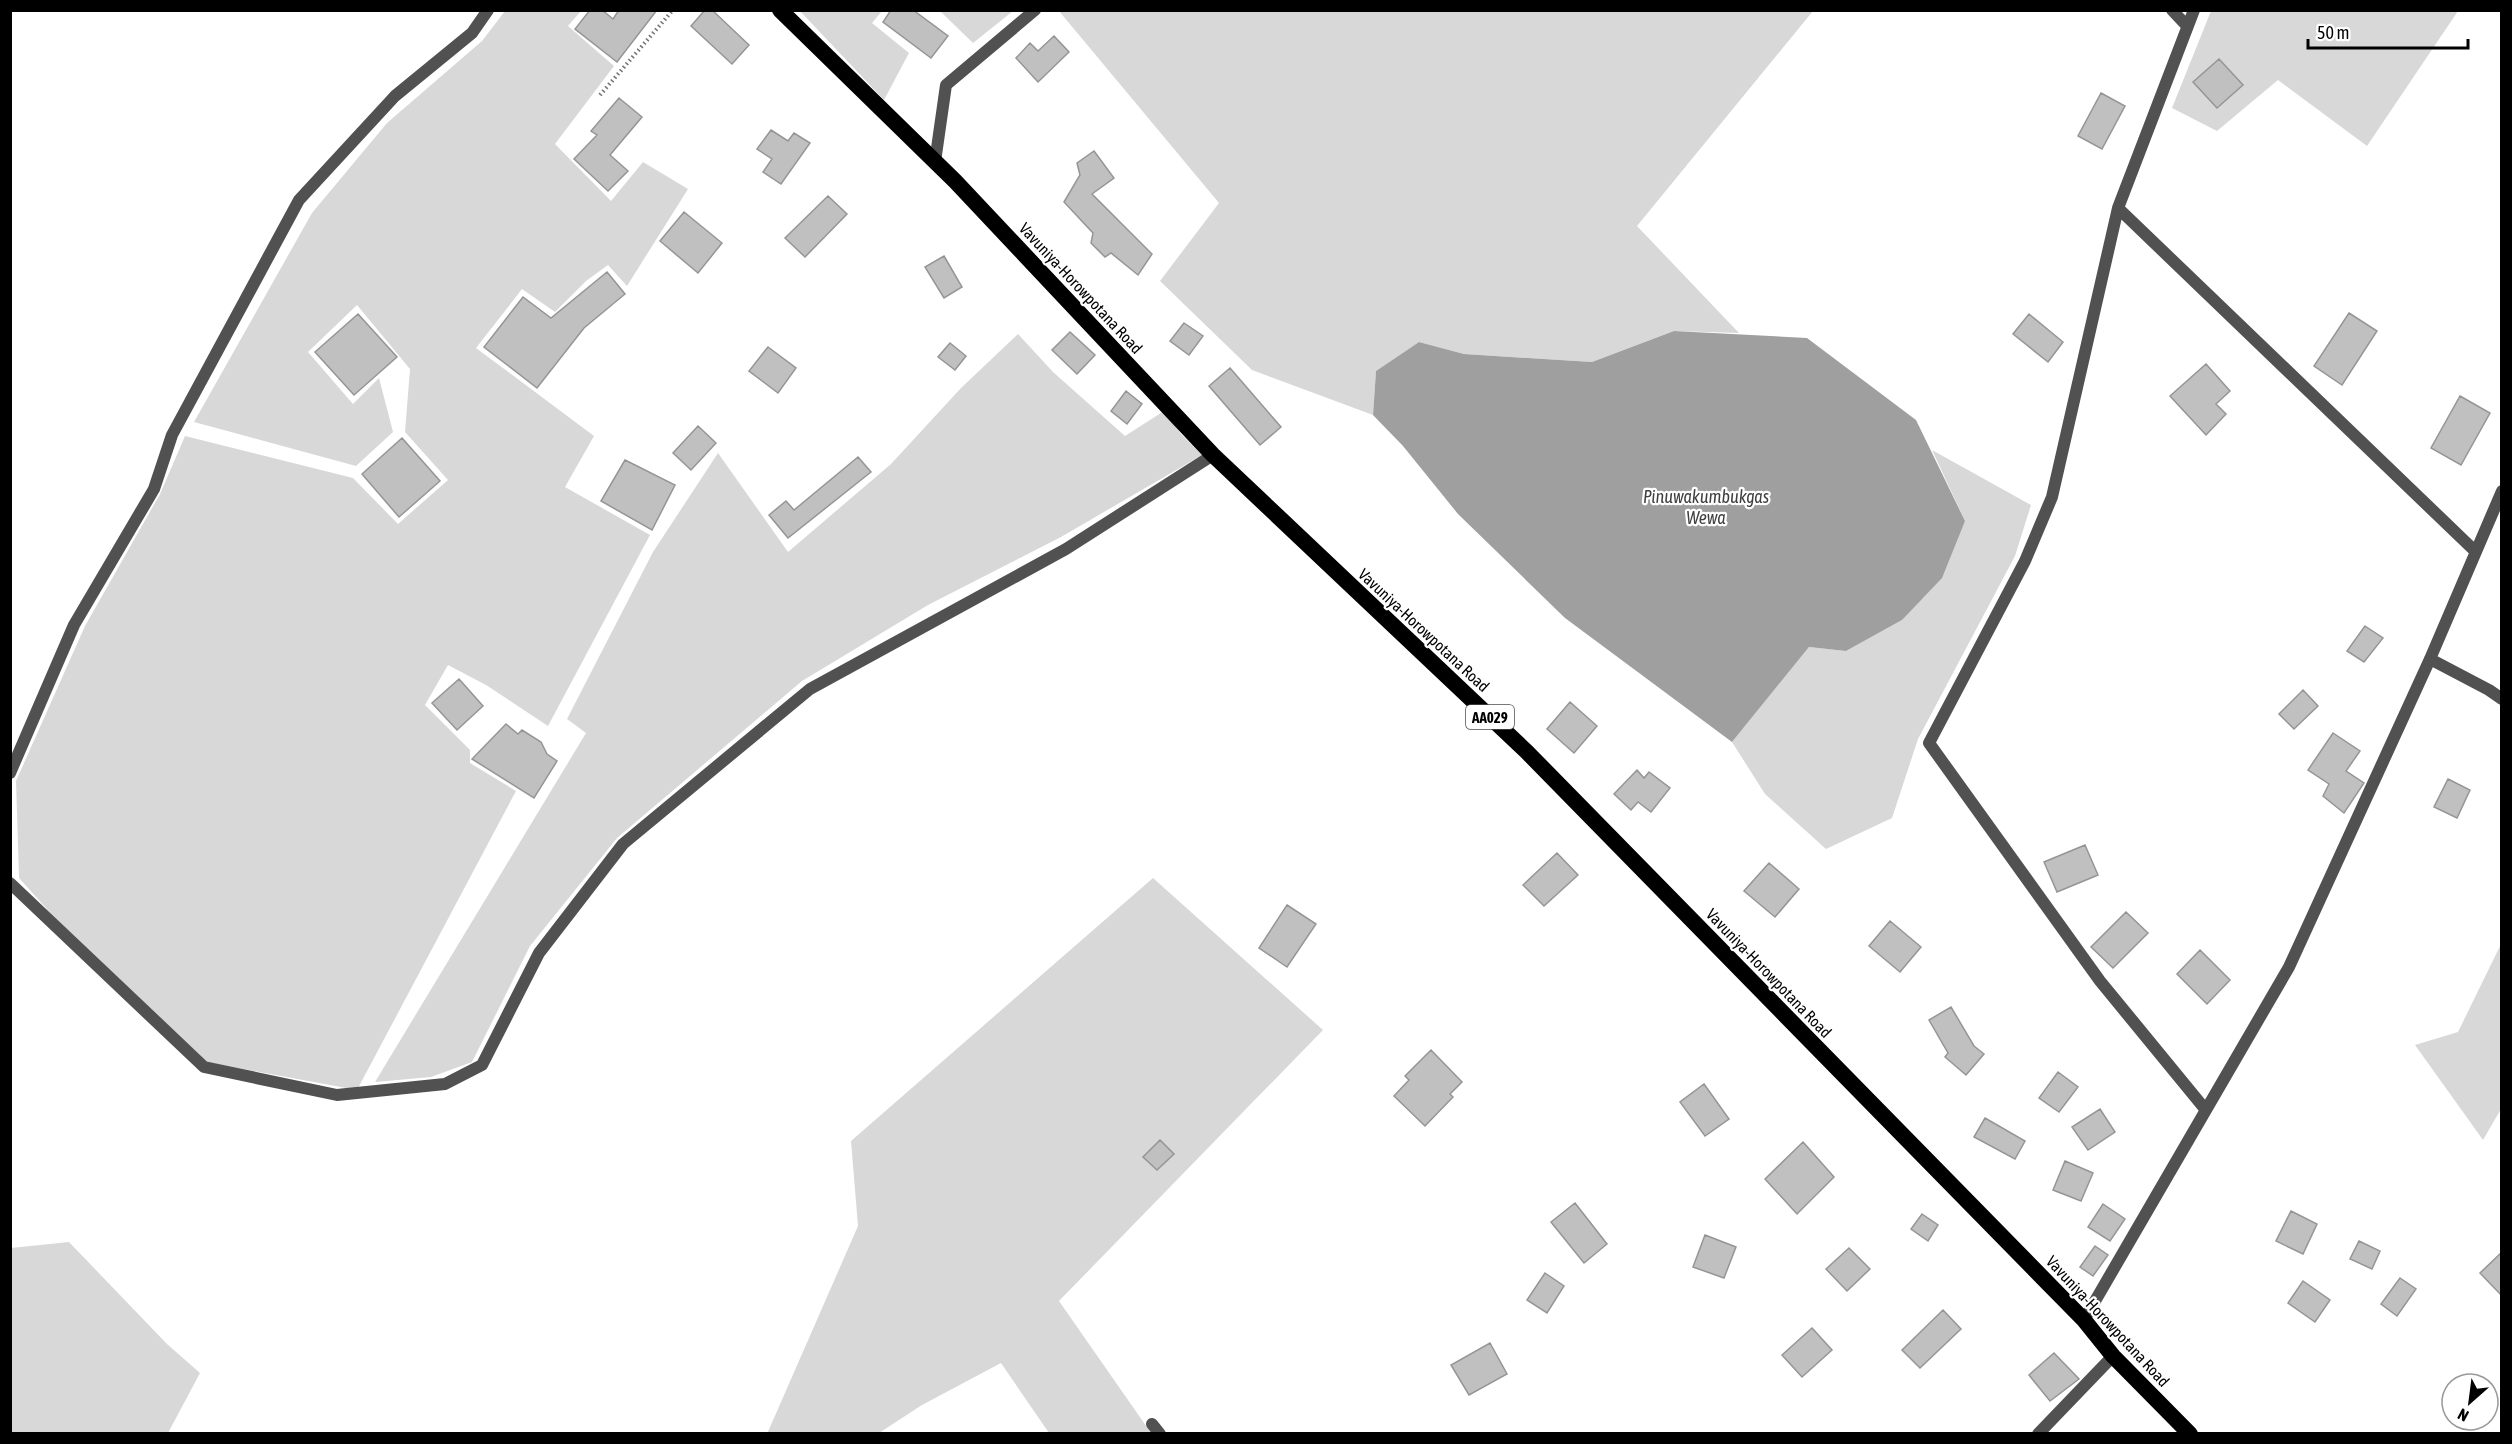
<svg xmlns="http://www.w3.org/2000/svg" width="2512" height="1444" font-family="'Asap Condensed',sans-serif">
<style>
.green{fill:#d8d8d8}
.water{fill:#9f9f9f}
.building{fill:#c0c0c0;stroke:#959595;stroke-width:1.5}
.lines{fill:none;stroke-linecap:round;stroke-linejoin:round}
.path{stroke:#737373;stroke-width:4;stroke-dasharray:1.5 3;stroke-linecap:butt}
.minor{stroke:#515151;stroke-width:12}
.trunk{stroke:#000;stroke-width:16}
.labels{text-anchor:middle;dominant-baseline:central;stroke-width:4.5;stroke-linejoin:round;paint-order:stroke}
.shield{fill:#fff;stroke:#4c4c4c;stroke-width:1.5}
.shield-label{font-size:15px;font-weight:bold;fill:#000}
.street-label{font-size:16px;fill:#000;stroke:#fff}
.water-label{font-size:18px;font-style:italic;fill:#404040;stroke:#fff}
</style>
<rect width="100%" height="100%" fill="#fff"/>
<path class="green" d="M 505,11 L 581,11 L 568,26 L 614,66 L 555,144 L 611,201 L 643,162 L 688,189 L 627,286 L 608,265 L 586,281 L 555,312 L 522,289 L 476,348 L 594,436 L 565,487 L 650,535 L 548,726 L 486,685 L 448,665 L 425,705 L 470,750 L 470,763 L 516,791 L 357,1090 L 206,1062 L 83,949 L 19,878 L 16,781 L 85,626 L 160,494 L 185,436 L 353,478 L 398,524 L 448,480 L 405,432 L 410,369 L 357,305 L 308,352 L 353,404 L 379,378 L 393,432 L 356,466 L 194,422 L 312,213 L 387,123 L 482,41 Z
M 800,11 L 882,11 L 872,23 L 909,53 L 884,100 Z
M 942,11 L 942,10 L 1013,11 L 973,43 L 941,12 Z
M 1059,11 L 1813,11 L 1637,226 L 1739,333 L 1674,331 L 1592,362 L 1464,354 L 1419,342 L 1376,371 L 1373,415 L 1252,370 L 1160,281 L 1219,203 Z
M 2211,11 L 2458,11 L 2367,146 L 2278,80 L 2217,131 L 2172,108 Z
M 1018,334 L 1053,372 L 1125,436 L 1164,411 L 1181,434 L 1202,455 L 1061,537 L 928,605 L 802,681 L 617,838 L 530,946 L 472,1062 L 431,1077 L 375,1082 L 586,733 L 567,719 L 653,552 L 718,453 L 788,552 L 891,464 L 961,388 Z
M 1932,450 L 2031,505 L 2015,556 L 1918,739 L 1892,818 L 1826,849 L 1765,794 L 1732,742 L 1809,647 L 1846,651 L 1902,620 L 1965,521 Z
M 1153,878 L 1323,1030 L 1059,1301 L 1151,1433 L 1049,1433 L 1001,1363 L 922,1405 L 879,1433 L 767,1434 L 858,1226 L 851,1141 Z
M 2501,944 L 2501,1109 L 2483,1140 L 2415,1045 L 2458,1032 Z
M 69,1242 L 167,1344 L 200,1373 L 168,1433 L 11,1433 L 11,1248 Z"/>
<path class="water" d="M 1674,331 L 1807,338 L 1916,420 L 1965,521 L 1942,578 L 1902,620 L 1846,651 L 1809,647 L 1732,742 L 1565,618 L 1458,514 L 1403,446 L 1373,415 L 1376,371 L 1419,342 L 1464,354 L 1592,362 Z"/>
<path class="building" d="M 590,10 L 602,10 L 613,19 L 619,10 L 657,10 L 617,62 L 575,29 Z
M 705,10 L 712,10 L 749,45 L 732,64 L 691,26 Z
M 891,10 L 913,10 L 948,36 L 931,58 L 883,22 Z
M 1054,36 L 1069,52 L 1038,82 L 1016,58 L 1030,43 L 1038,51 Z
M 2219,59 L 2243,85 L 2217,108 L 2193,82 Z
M 2101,93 L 2125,106 L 2102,149 L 2078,136 Z
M 619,98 L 642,117 L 610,155 L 628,171 L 608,191 L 574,159 L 597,135 L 591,131 Z
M 771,130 L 788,141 L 794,133 L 810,143 L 781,184 L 763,172 L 772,159 L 757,149 Z
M 1094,151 L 1114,178 L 1092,194 L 1152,254 L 1138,275 L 1111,253 L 1105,257 L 1091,243 L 1093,233 L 1064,202 L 1080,175 L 1077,163 Z
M 828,196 L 847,214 L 805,257 L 785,238 Z
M 684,212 L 722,243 L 698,273 L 660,241 Z
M 944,256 L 962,287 L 944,298 L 925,267 Z
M 607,272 L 625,294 L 584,328 L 537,388 L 484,347 L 523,297 L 551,318 Z
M 2349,313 L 2377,331 L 2342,385 L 2314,366 Z
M 358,314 L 397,357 L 354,395 L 315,352 Z
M 2029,314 L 2063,342 L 2048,362 L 2013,334 Z
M 1184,323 L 1203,336 L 1189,355 L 1170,341 Z
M 1070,332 L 1095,355 L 1077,374 L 1052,350 Z
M 950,343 L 966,356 L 955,370 L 938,357 Z
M 768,347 L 796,368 L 778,393 L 749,371 Z
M 2206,364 L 2230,391 L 2216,404 L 2226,414 L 2206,435 L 2170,396 Z
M 1230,368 L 1281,427 L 1260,445 L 1209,386 Z
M 1126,391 L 1142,404 L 1127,424 L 1111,411 Z
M 2460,396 L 2490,413 L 2461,465 L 2431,448 Z
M 698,426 L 716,443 L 691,470 L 673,453 Z
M 402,438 L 440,481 L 399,517 L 362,474 Z
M 858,457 L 871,472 L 788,538 L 769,515 L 786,501 L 794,510 Z
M 625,460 L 675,485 L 652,530 L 601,501 Z
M 2365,626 L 2383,638 L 2364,662 L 2347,651 Z
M 459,679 L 483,706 L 457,730 L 432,703 Z
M 2303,690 L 2318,706 L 2294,729 L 2279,714 Z
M 1570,702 L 1597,726 L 1574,753 L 1547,729 Z
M 506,724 L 518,734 L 522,730 L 541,742 L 547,754 L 557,761 L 534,798 L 472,759 Z
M 2333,733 L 2360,751 L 2346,771 L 2364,783 L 2344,813 L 2323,796 L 2329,784 L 2308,770 Z
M 1637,770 L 1644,778 L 1649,772 L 1670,788 L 1651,812 L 1638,802 L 1631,810 L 1614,794 Z
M 2448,779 L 2470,790 L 2457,818 L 2434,807 Z
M 2085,845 L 2098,875 L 2057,892 L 2044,862 Z
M 1557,853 L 1578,875 L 1544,906 L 1523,885 Z
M 1769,863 L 1799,889 L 1775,917 L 1744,891 Z
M 1287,905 L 1316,924 L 1287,967 L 1259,948 Z
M 2126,912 L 2148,933 L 2113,968 L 2091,947 Z
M 1890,921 L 1921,947 L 1900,972 L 1869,946 Z
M 2200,950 L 2230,980 L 2207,1004 L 2177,974 Z
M 1951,1007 L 1974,1046 L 1984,1054 L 1966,1075 L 1945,1057 L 1948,1053 L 1929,1020 Z
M 1431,1050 L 1462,1082 L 1450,1094 L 1453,1097 L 1425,1126 L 1394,1096 L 1409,1080 L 1405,1076 Z
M 2058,1072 L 2078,1087 L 2059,1112 L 2039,1098 Z
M 1704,1084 L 1729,1119 L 1705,1136 L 1680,1102 Z
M 2100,1109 L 2115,1132 L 2088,1150 L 2072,1127 Z
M 1985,1118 L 2025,1141 L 2015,1159 L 1974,1137 Z
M 1160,1140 L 1174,1154 L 1157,1170 L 1143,1157 Z
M 1803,1142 L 1834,1177 L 1797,1214 L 1765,1179 Z
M 2065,1161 L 2093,1173 L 2081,1201 L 2053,1190 Z
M 1575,1203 L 1607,1244 L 1584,1263 L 1551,1222 Z
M 2103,1204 L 2125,1219 L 2110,1241 L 2088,1227 Z
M 2291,1211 L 2317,1224 L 2303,1254 L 2276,1241 Z
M 1922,1214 L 1938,1225 L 1928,1241 L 1911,1229 Z
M 1705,1235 L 1736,1247 L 1724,1278 L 1693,1267 Z
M 2359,1241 L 2380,1251 L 2372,1269 L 2350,1259 Z
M 2095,1246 L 2108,1255 L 2093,1276 L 2080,1267 Z
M 1849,1248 L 1870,1269 L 1847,1291 L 1826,1269 Z
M 2502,1252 L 2502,1296 L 2480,1273 Z
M 1545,1273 L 1564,1286 L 1547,1313 L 1527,1300 Z
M 2400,1278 L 2416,1289 L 2397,1316 L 2381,1304 Z
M 2303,1281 L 2330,1300 L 2315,1322 L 2288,1303 Z
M 1943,1310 L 1961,1329 L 1920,1368 L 1902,1350 Z
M 1812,1328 L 1832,1350 L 1802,1377 L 1782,1355 Z
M 1490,1343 L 1507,1374 L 1469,1395 L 1451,1365 Z
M 2054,1353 L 2079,1379 L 2050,1401 L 2029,1375 Z"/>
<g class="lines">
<path class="path" d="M 600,95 L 673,10"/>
<path class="minor" d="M 2172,10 L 2187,26
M 2194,10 L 2118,208 L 2052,497 L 2025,561 L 1929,743 L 2100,981 L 2205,1109
M 935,162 L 946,85 L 1035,10
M 2118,208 L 2476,552
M 2430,659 L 2489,690 L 2502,699
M 10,773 L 74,625 L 154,489 L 172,435 L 299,200 L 395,96 L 472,33 L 488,10
M 10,883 L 204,1067 L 337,1095 L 445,1084 L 482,1065 L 539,953 L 623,844 L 810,689 L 1066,549 L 1213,455
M 2084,1320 L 2289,967 L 2430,659 L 2502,491
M 1152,1424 L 1160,1434
M 2038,1434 L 2113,1356"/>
<path class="trunk" d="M 780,10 L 955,181 L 1213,455 L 1527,752 L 2084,1320 L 2113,1356 L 2190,1434"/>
</g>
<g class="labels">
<rect class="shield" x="1466" y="705" width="48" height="24" rx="4.5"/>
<g class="shield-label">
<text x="1490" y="717">AA029</text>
</g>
<g class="street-label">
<text transform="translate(1081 288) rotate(47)">Vavuniya-Horowpotana Road</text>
<text transform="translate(1424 630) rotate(43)">Vavuniya-Horowpotana Road</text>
<text transform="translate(1769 973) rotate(46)">Vavuniya-Horowpotana Road</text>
<text transform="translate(2108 1321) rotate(47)">Vavuniya-Horowpotana Road</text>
</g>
<g class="water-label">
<text x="1706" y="496">Pinuwakumbukgas<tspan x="1706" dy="21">Wewa</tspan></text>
</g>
</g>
<rect width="2512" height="1444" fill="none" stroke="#000000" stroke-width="24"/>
<g transform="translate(2470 1402) rotate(208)"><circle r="28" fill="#ffffff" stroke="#999999" stroke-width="1.5"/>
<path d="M0-4.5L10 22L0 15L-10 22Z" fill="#000000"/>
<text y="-9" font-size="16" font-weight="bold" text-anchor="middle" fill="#000000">N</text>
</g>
<path d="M2308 39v9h160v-9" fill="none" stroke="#000000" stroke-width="3"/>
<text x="2317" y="39" font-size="18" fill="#000000" stroke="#ffffff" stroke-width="4.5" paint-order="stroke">50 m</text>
</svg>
